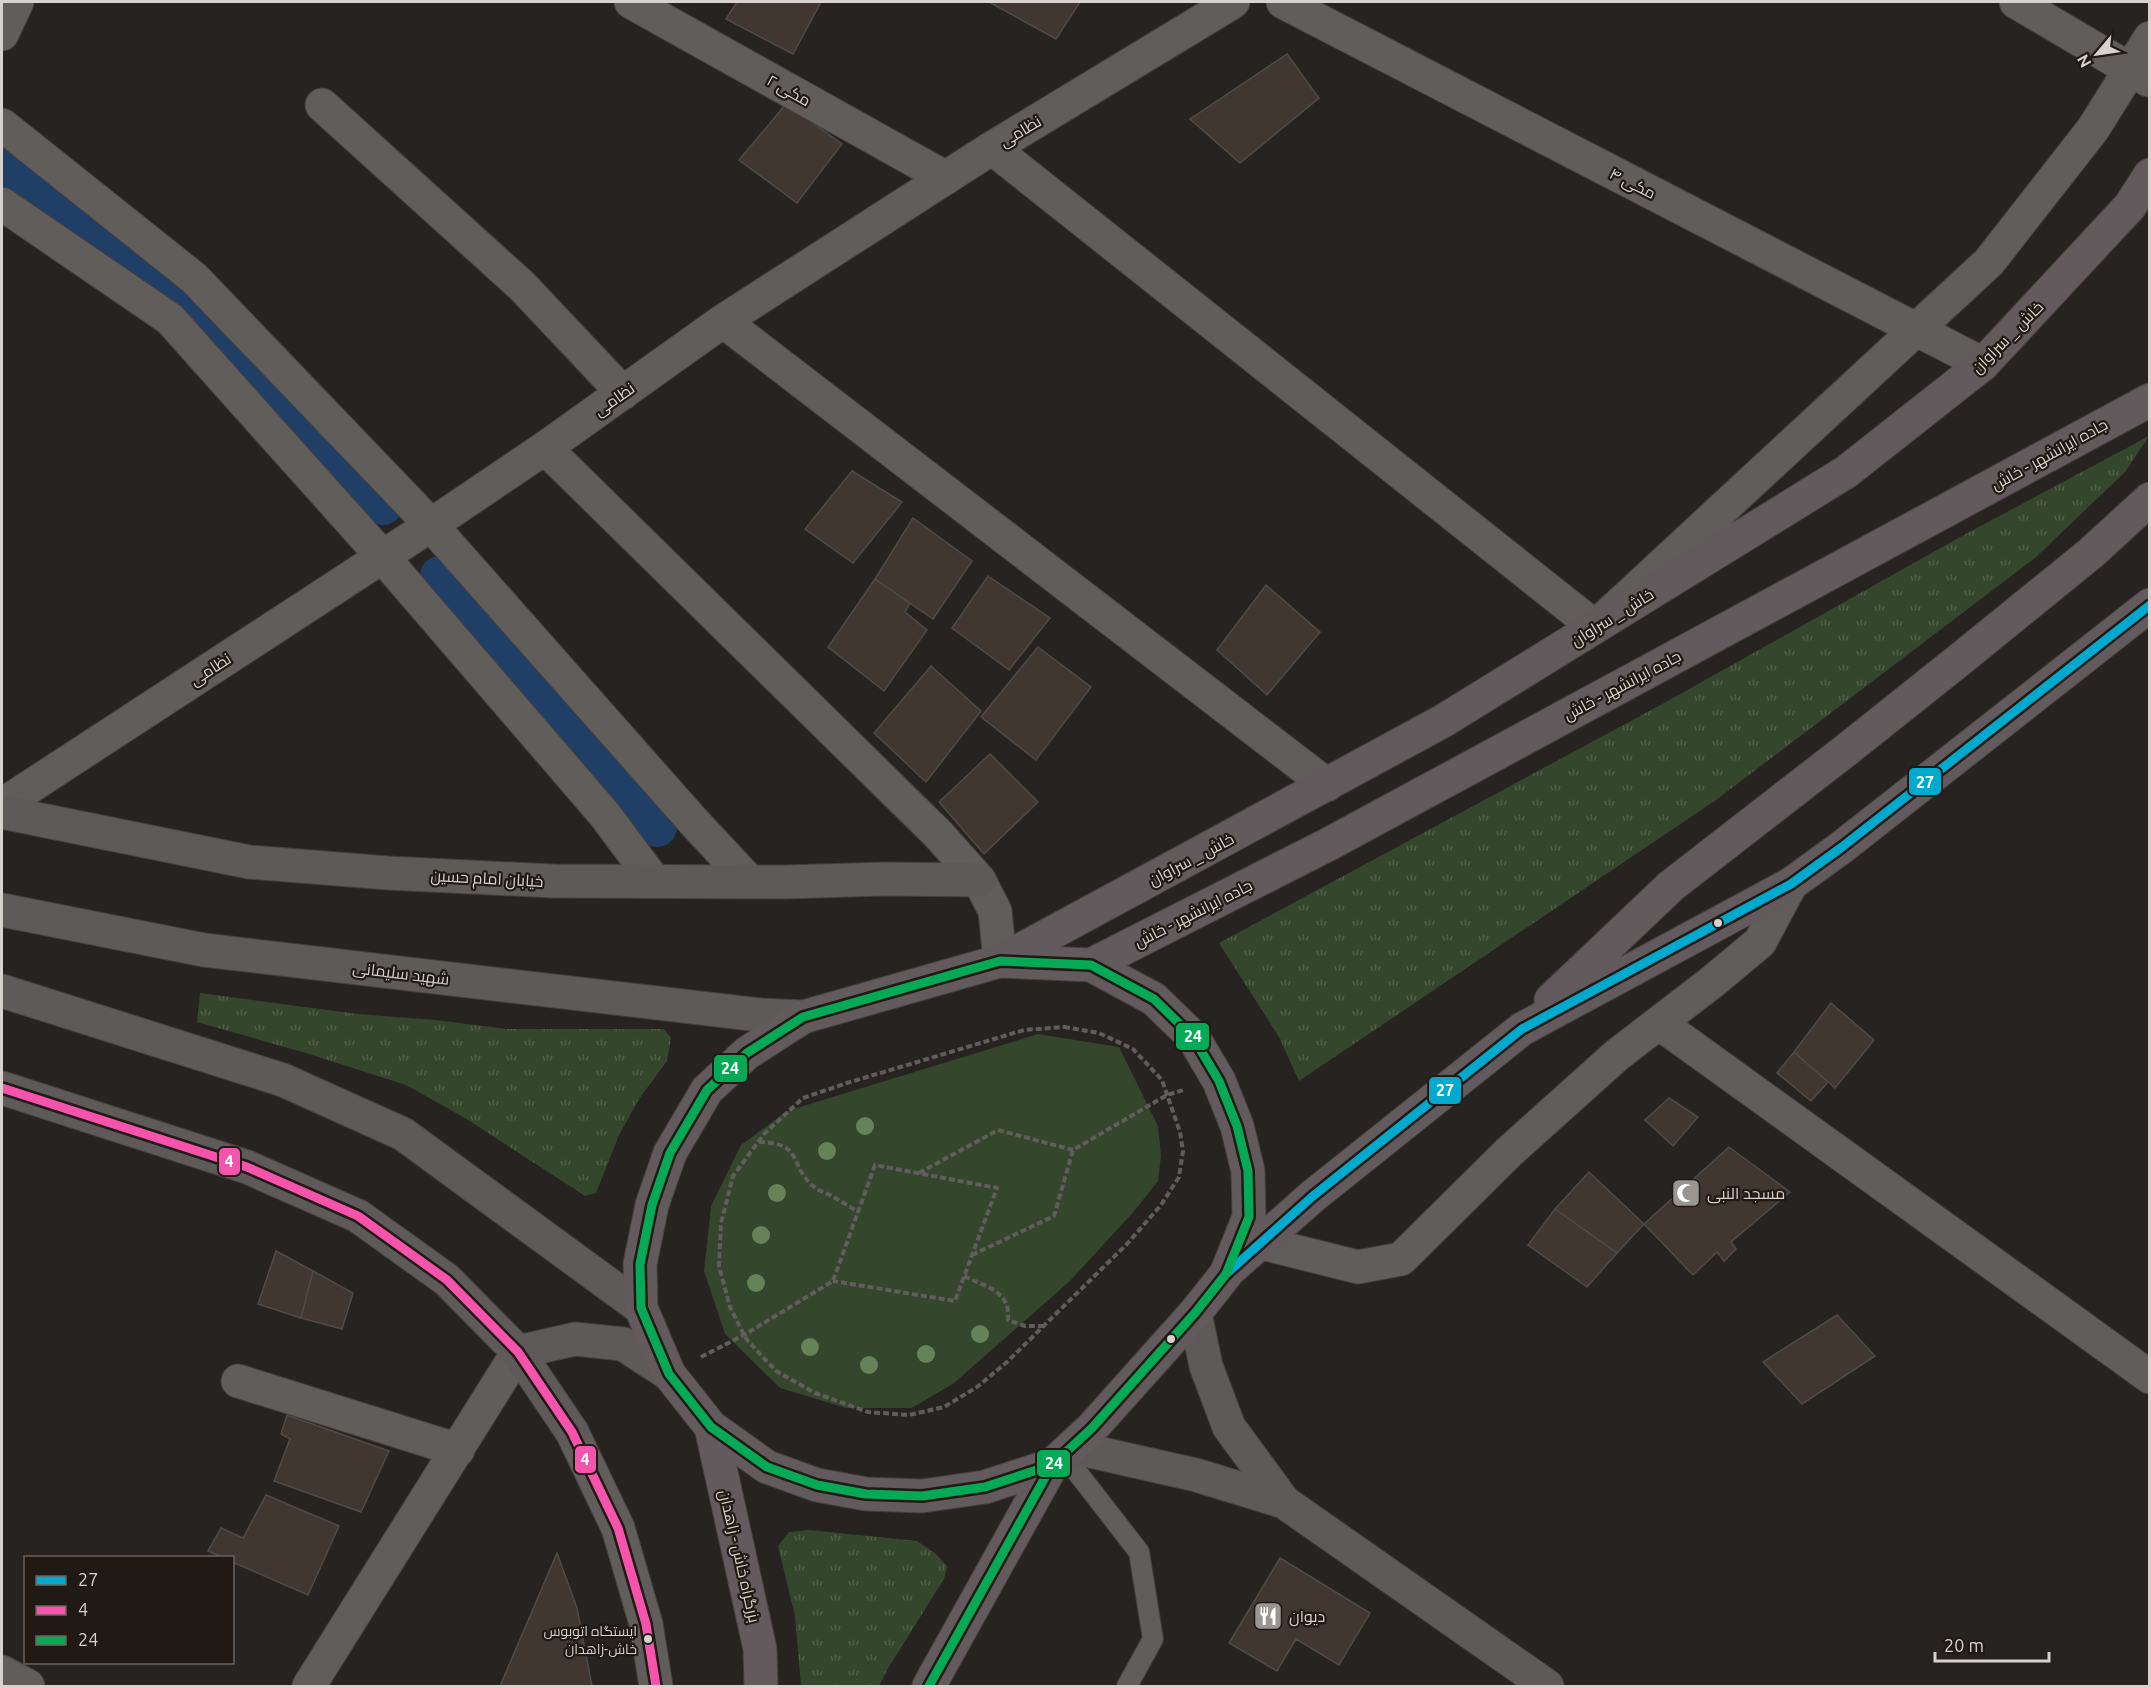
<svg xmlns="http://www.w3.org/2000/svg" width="2151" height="1688" font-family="Ubuntu,Cairo,sans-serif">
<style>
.grass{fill:url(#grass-tufts)}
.park{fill:#34462b}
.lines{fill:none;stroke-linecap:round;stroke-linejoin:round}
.canal{stroke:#203f67;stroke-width:40}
.building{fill:#423730;stroke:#4e4b48;stroke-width:1.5}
.lane-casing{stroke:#443f3d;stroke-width:22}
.street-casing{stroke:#443f3d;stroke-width:35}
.secondary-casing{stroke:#443f3d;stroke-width:35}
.highway-casing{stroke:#443f3d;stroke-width:35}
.path{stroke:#605d5c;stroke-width:4;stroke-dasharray:6 3;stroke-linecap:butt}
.lane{stroke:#615d5b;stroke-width:20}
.street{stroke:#615d5b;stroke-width:33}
.secondary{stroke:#5e5a59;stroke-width:33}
.highway{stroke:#625a5c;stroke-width:33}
.bus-1-casing{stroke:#211914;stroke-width:14}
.bus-2-casing{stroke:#211914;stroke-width:14}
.bus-3-casing{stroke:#211914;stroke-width:14}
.bus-1{stroke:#00a9ce;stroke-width:9}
.bus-2{stroke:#f653ac;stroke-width:9}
.bus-3{stroke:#06aa56;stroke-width:9}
.tree{fill:#668258}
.bus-dot{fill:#d7d2ce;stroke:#211914;stroke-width:2}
.labels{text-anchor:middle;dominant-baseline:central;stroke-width:4.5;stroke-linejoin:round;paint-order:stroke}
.bus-label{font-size:14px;fill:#d7d2ce;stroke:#211914;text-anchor:end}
.street-label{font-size:16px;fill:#d7d2ce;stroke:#211914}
.poi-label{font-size:16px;fill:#d7d2ce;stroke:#211914;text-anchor:start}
.line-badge{stroke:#211914;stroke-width:2}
.badge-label{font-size:16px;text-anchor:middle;font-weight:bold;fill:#fff}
</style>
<defs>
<pattern id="grass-tufts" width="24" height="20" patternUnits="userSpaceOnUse" patternTransform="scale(1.5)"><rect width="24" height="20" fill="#34462b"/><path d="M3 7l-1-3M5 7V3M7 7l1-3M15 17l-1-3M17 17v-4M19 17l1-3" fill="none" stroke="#516049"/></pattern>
</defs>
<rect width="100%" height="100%" fill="#272320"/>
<path class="grass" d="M 2149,436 L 2125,472 L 2035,558 L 1716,800 L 1299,1081 L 1279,1037 L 1219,943 L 1666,702 L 1960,537 Z
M 200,993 L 358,1014 L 435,1020 L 507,1029 L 664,1029 L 671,1038 L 667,1061 L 639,1099 L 619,1135 L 596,1193 L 585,1196 L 465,1118 L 406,1085 L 309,1054 L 197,1022 Z
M 810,1530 L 917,1541 L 935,1553 L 947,1566 L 944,1579 L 887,1670 L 879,1686 L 801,1686 L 795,1616 L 778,1546 L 789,1532 Z"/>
<path class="park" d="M 1038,1034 L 1119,1047 L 1158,1126 L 1161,1156 L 1158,1181 L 1136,1209 L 1070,1281 L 954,1383 L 912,1408 L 846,1408 L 780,1388 L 725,1334 L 704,1271 L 711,1206 L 741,1145 L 787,1111 Z"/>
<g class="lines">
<path class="canal" d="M 2,161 L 191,297 L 383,505
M 440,576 L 657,827"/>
</g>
<path class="building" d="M 737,2 L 821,2 L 793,54 L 726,19 Z
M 989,2 L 1080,2 L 1056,39 Z
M 1287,54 L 1319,98 L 1240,163 L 1190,119 Z
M 786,104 L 842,144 L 797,203 L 739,160 Z
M 852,471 L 902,502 L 853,563 L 805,529 Z
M 913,518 L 972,561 L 933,619 L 875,579 Z
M 988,576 L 1050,618 L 1009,670 L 952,628 Z
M 875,579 L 910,603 L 905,612 L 927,630 L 884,691 L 828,647 Z
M 1266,585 L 1320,632 L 1267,695 L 1217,650 Z
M 1038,647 L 1091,687 L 1036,760 L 981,717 Z
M 931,666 L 981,711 L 926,782 L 874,733 Z
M 990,754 L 1038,802 L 984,854 L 939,802 Z
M 1831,1003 L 1874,1040 L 1835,1088 L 1794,1052 Z
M 1794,1052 L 1828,1082 L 1811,1101 L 1777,1073 Z
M 1669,1098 L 1698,1117 L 1673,1146 L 1645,1120 Z
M 1729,1147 L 1790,1192 L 1731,1242 L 1736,1249 L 1724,1261 L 1717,1252 L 1693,1275 L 1644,1224 Z
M 1589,1172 L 1644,1224 L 1617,1253 L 1555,1209 Z
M 1555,1209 L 1617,1253 L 1587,1287 L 1528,1245 Z
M 276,1251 L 313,1271 L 301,1318 L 258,1304 Z
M 313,1271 L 353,1293 L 342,1329 L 301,1318 Z
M 1837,1315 L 1875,1356 L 1802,1404 L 1763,1362 Z
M 287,1415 L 389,1451 L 361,1512 L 274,1481 L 290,1439 L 281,1434 Z
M 266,1495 L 339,1526 L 308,1595 L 232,1562 L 232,1558 L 223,1558 L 208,1551 L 221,1528 L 243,1538 Z
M 557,1553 L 577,1608 L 592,1686 L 500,1686 Z
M 1280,1558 L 1370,1613 L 1339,1665 L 1296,1639 L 1277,1671 L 1229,1643 Z"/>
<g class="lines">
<g class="lane-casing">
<path id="lane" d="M 1063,1454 L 1139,1552 L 1153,1639 L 1127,1686"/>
</g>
<g class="street-casing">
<path id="street" d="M 631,2 L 946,178
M 1283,2 L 1983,364
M 2016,2 L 2148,80
M 2,34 L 17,2
M 322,105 L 522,286 L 623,393
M 2,125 L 194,278 L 431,525 L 693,821 L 749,881
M 992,148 L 1595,627 L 1989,262 L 2093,129 L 2150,38
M 2,204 L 170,319 L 382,556 L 605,815 L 654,881
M 723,321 L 1327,785
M 545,448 L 938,834 L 979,880 L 995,911 L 1000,961
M 2,805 L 431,525 L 545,448 L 723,321 L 992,148 L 1233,2
M 1659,1023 L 2150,1377
M 1262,1243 L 1358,1267 L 1401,1259 L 1509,1152 L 1617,1055 L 1712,982 L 1760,942 L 1791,884
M 238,1381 L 458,1450
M 572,1432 L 618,1528 L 646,1624 L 656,1686
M 2,1672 L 28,1686
M 309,1686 L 518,1352"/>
</g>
<g class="secondary-casing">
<path id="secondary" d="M 2,812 L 249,862 L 388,873 L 553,881 L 785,882 L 885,879 L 979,880
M 2,910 L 204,950 L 760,1015 L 803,1017
M 2,991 L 283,1080 L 403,1134 L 641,1308
M 2,1088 L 247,1167 L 358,1216 L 447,1280 L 518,1352 L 572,1432
M 1195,1313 L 1206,1366 L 1229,1427 L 1284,1502 L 1547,1686
M 518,1352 L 575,1339 L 623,1344 L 669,1374
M 1072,1447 L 1196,1475 L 1284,1502"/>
</g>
<g class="highway-casing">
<path id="highway" d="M 1002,960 L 1443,721 L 1846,472 L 1983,364 L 2130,206 L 2150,175
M 1091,965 L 1329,844 L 2150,400
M 1551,1000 L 1671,886 L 1845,751 L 1963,657 L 2091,553 L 2150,499
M 1229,1270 L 1313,1196 L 1522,1029 L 1791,884 L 1842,847 L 2150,605
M 711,1427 L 760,1649 L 761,1686
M 929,1686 L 1052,1465 L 1092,1428 L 1195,1313 L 1226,1274 L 1249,1217 L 1248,1171 L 1237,1126 L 1219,1081 L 1193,1037 L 1154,999 L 1091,965 L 1000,961 L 803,1017 L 747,1053 L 707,1090 L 670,1153 L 652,1205 L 640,1264 L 641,1308 L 669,1374 L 711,1427 L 767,1467 L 817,1485 L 866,1494 L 922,1496 L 985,1487 L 1052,1465"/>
</g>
<path class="path" d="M 1064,1027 L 1099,1033 L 1133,1049 L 1162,1080 L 1180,1132 L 1183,1151 L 1179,1177 L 1161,1205 L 1127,1244 L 1007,1362 L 977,1387 L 944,1407 L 909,1415 L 868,1412 L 815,1393 L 776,1371 L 748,1341 L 744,1335 L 730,1307 L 719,1266 L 721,1223 L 733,1176 L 764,1134 L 803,1098 L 847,1083 L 1024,1030 Z
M 759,1142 C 804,1143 788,1164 813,1186 C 817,1190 824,1192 830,1195 C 839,1200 849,1206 858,1212
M 919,1173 L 998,1130 L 1073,1150
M 972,1255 L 1054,1216 L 1073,1150 L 1167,1095 L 1183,1090
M 964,1276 C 986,1287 1011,1291 1008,1320 L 1025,1326 L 1043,1326
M 701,1357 L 744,1335 L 833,1281 L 875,1165 L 997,1188 L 955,1301 L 833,1281"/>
<use href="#lane" class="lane"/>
<use href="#street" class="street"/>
<use href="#secondary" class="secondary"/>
<use href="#highway" class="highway"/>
<g class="bus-1-casing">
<path id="bus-1" d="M 1226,1274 L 1313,1196 L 1522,1029 L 1791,884 L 1842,847 L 2150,605"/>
</g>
<g class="bus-2-casing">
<path id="bus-2" d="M 2,1088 L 247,1167 L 358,1216 L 447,1280 L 518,1352 L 572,1432 L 618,1528 L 646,1624 L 656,1686"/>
</g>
<g class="bus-3-casing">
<path id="bus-3" d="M 929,1686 L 1052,1465 L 1092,1428 L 1195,1313 L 1226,1274 L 1249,1217 L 1248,1171 L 1237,1126 L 1219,1081 L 1193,1037 L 1154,999 L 1091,965 L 1000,961 L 803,1017 L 747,1053 L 707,1090 L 670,1153 L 652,1205 L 640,1264 L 641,1308 L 669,1374 L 711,1427 L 767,1467 L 817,1485 L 866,1494 L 922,1496 L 985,1487 L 1052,1465"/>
</g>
<use href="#bus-1" class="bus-1"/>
<use href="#bus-2" class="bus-2"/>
<use href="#bus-3" class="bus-3"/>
</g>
<g class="tree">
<circle cx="865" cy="1126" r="9"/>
<circle cx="827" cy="1151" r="9"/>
<circle cx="777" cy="1193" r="9"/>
<circle cx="761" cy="1235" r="9"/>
<circle cx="756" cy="1283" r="9"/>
<circle cx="980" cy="1334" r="9"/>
<circle cx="810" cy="1347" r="9"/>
<circle cx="926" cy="1354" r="9"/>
<circle cx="869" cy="1365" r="9"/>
</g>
<defs>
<g id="mosque-square" transform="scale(1.5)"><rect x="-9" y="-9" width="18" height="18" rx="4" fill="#999591" stroke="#211914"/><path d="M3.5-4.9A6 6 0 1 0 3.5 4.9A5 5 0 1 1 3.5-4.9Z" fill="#fff"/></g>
<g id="restaurant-square" transform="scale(1.5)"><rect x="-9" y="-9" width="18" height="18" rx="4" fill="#999591" stroke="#211914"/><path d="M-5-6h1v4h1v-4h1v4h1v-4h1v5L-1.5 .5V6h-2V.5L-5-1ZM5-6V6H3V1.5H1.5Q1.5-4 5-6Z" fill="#fff"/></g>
</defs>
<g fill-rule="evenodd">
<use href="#mosque-square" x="1686" y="1193"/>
<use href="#restaurant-square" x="1268" y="1616"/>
</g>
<g class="bus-dot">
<circle cx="1718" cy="923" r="5"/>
<circle cx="1171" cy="1339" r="5"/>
<circle cx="648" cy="1639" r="5"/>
</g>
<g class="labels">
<g class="bus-label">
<text x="637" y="1631">ایستگاه اتوبوس<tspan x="637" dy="18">خاش-زاهدان</tspan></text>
</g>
<g class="street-label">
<text transform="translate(789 90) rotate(29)">مکی ۲</text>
<text transform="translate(1020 131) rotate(-31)">نظامی</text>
<text transform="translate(1633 183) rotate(27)">مکی ۴</text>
<text transform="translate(2007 337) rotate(-45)">خاش _ سراوان</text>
<text transform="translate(614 399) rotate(-35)">نظامی</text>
<text transform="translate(2049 454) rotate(-29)">جاده ایرانشهر - خاش</text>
<text transform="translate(1612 617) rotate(-32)">خاش _ سراوان</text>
<text transform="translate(210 669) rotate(-33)">نظامی</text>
<text transform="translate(1622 685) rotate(-28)">جاده ایرانشهر - خاش</text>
<text transform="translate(1191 859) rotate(-28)">خاش _ سراوان</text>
<text transform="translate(487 878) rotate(3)">خیابان امام حسین</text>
<text transform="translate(1193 913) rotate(-27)">جاده ایرانشهر - خاش</text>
<text transform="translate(401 973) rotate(7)">شهید سلیمانی</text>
<text transform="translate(740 1556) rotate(77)">بزرگراه خاش - زاهدان</text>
</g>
<g class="poi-label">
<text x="1707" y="1193">مسجد النبی</text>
<text x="1289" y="1616">دیوان</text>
</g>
</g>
<g class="line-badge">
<rect x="1908" y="767" width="34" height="29" rx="6" fill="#00a9ce"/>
<rect x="1175" y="1022" width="35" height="29" rx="6" fill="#06aa56"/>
<rect x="713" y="1054" width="35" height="29" rx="6" fill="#06aa56"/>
<rect x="1428" y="1076" width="34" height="29" rx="6" fill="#00a9ce"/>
<rect x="218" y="1147" width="23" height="29" rx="6" fill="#f653ac"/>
<rect x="574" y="1445" width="23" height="29" rx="6" fill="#f653ac"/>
<rect x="1036" y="1449" width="35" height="29" rx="6" fill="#06aa56"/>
</g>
<g class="badge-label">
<text x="1925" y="788">27</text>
<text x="1193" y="1042">24</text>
<text x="730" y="1074">24</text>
<text x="1445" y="1096">27</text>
<text x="229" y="1167">4</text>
<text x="585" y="1465">4</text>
<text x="1054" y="1469">24</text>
</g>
<rect width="2151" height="1688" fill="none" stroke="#d7d2ce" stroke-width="6"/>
<rect x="24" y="1556" width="210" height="108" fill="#211914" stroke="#6a635e" stroke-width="1.5"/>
<rect x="36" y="1576" width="30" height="9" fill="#00a9ce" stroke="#6a635e" stroke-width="1.5"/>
<text x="78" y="1586" font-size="18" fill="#d7d2ce">27</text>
<rect x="36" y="1606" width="30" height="9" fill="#f653ac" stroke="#6a635e" stroke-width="1.5"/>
<text x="78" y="1616" font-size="18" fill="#d7d2ce">4</text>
<rect x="36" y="1636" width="30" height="9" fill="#06aa56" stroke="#6a635e" stroke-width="1.5"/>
<text x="78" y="1646" font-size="18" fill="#d7d2ce">24</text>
<g transform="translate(2097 54) rotate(241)" stroke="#211914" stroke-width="4.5" paint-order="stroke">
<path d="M0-4.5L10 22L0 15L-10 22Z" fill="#d7d2ce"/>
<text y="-9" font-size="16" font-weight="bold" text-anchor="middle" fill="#d7d2ce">N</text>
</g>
<path d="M1935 1652v9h114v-9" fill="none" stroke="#d7d2ce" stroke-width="3"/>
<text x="1944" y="1652" font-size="18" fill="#d7d2ce" stroke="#211914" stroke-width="4.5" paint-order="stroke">20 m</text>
</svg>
